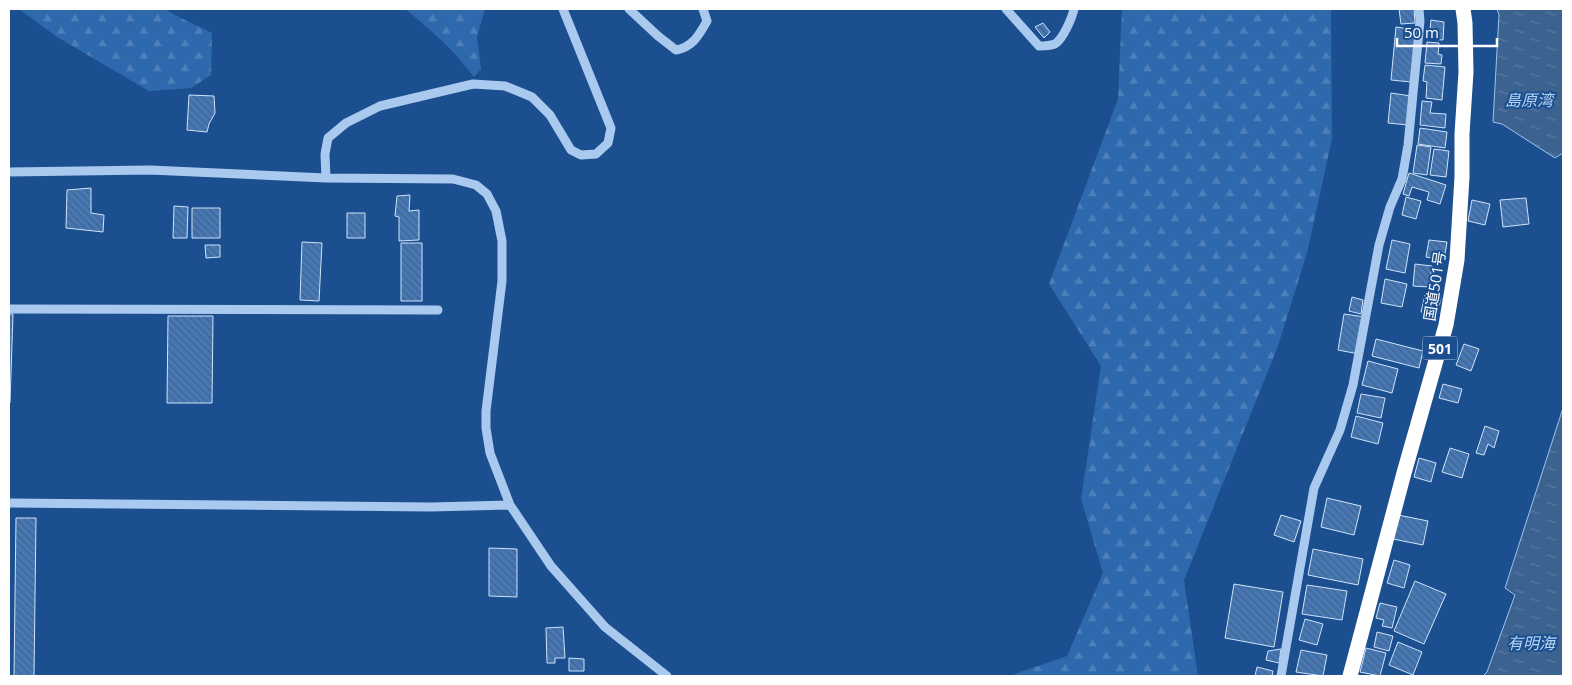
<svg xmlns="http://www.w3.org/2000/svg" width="1572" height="685" font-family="'Open Sans','Noto Sans JP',sans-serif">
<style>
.forest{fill:url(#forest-firs)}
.water{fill:url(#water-ripples);stroke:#9cc4f0}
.building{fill:url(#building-back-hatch);stroke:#cfe3fa}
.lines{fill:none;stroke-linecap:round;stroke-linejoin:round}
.minor{stroke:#a9c9ee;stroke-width:9}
.highway{stroke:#fff;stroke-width:15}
.labels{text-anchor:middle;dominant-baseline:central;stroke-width:4;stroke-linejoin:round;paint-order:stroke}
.shield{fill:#1b4f8f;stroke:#bbcadd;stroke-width:1}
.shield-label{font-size:14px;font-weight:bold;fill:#fff}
.street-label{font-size:15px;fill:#fff;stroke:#1b4f8f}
.water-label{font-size:16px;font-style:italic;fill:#b5d3f5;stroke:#1b4f8f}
</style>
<defs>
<pattern id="forest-firs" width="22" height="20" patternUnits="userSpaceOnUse" patternTransform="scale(1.25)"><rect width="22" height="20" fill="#2e69ad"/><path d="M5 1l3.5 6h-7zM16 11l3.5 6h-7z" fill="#4d80b9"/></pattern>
<pattern id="water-ripples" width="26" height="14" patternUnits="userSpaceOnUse" patternTransform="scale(1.25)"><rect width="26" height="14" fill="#3c6290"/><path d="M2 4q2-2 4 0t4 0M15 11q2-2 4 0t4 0" fill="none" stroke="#597aa1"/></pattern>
<pattern id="building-back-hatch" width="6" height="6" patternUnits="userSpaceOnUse" patternTransform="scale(1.25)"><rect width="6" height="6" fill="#4478b7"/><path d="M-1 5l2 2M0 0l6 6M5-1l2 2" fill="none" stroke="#486282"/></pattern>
</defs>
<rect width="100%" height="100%" fill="#1b4f8f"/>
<path class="forest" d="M 19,9 L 165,9 L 175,15 L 212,33 L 211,75 L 191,88 L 149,91 L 57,37 Z
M 405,9 L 485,9 L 477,37 L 481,69 L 474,77 C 455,51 430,29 405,9 Z
M 1122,9 L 1331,9 L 1332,139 L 1307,253 L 1278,346 L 1184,580 L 1198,676 L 1009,676 L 1067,656 L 1103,573 L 1081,499 L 1101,366 L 1049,284 L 1118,99 Z"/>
<path class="water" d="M 1497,9 L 1563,9 L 1563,153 L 1555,158 L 1502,124 L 1493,122 L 1499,15 Z
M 1563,408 L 1563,676 L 1483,676 L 1487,672 L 1515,595 L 1505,588 Z"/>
<path class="building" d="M 1399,9 L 1414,9 L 1415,23 L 1401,24 Z
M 1431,20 L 1444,22 L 1443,40 L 1429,39 Z
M 1043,23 L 1050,32 L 1044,38 L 1035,27 Z
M 1396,27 L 1417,30 L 1411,82 L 1391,80 Z
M 1427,42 L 1439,43 L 1438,54 L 1442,55 L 1441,64 L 1425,63 Z
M 1425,65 L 1445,67 L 1442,100 L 1426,98 L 1427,82 L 1423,81 Z
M 1391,93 L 1411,96 L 1408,125 L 1388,123 Z
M 189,95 L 214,96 L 215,113 L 209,124 L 207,132 L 187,130 Z
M 1422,101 L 1432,102 L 1430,113 L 1446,114 L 1445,128 L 1420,125 Z
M 1420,128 L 1447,132 L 1445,148 L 1418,144 Z
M 1417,145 L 1431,147 L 1427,175 L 1413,173 Z
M 1434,149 L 1449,151 L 1446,177 L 1430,175 Z
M 1409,173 L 1446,185 L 1440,204 L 1427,200 L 1429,192 L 1412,187 L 1409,196 L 1403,194 Z
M 91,188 L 91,213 L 104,215 L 103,232 L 66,228 L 67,190 Z
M 410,195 L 409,211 L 419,210 L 419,240 L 399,241 L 399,217 L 395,216 L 397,196 Z
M 1406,197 L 1421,201 L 1416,219 L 1402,215 Z
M 1526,198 L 1529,224 L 1503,227 L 1500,200 Z
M 1472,200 L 1490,204 L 1485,225 L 1468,221 Z
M 174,206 L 188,207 L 187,238 L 173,238 Z
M 192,208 L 220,208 L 220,238 L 192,238 Z
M 347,213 L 365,213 L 365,238 L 347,238 Z
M 1392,240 L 1410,244 L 1405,273 L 1386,269 Z
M 1429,240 L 1447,242 L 1444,260 L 1426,257 Z
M 302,242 L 322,243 L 319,301 L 300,300 Z
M 401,243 L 422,243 L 422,301 L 401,301 Z
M 205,245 L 220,245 L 220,257 L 206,258 Z
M 1415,264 L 1432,266 L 1429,287 L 1413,286 Z
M 1385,279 L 1407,284 L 1402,307 L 1381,303 Z
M 1425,295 L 1441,298 L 1437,315 L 1421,312 Z
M 1352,297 L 1363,300 L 1361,314 L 1349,311 Z
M 9,314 L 13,314 L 10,403 L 9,403 Z
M 1344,314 L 1365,317 L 1359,354 L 1338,350 Z
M 168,316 L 213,316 L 212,403 L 167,403 Z
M 1376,339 L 1423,351 L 1419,368 L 1372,356 Z
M 1464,344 L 1479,349 L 1471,371 L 1456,365 Z
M 1368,361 L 1398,369 L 1392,393 L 1362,385 Z
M 1443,384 L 1462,389 L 1458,403 L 1439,398 Z
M 1361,394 L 1385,398 L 1381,418 L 1357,413 Z
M 1356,416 L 1383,423 L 1378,444 L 1351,437 Z
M 1485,426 L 1499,431 L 1494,448 L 1488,444 L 1484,455 L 1476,453 Z
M 1450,448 L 1469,454 L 1462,478 L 1442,472 Z
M 1419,458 L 1436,463 L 1431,482 L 1414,477 Z
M 1327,498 L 1361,506 L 1354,535 L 1321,527 Z
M 1281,515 L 1301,521 L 1294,542 L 1274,535 Z
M 1398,515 L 1428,521 L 1423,545 L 1393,539 Z
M 16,518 L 36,518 L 34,676 L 14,676 Z
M 489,548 L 517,549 L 517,597 L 489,596 Z
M 1313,549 L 1363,559 L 1358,585 L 1308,575 Z
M 1394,560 L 1410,565 L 1404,588 L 1387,583 Z
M 1415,581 L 1446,594 L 1424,644 L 1394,631 Z
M 1234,584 L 1283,592 L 1274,647 L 1225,638 Z
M 1307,585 L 1347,591 L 1342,620 L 1302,614 Z
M 1380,603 L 1397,607 L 1392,628 L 1382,626 L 1384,620 L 1376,618 Z
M 1305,619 L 1323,624 L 1317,645 L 1299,640 Z
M 563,627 L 565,658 L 555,658 L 555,663 L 547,663 L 546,628 Z
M 1377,632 L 1393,636 L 1389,651 L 1374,647 Z
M 1398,642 L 1422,652 L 1413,675 L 1389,665 Z
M 1366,648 L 1386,653 L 1380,676 L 1360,672 Z
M 1281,649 L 1279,663 L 1266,660 L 1268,651 Z
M 1301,650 L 1327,655 L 1323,676 L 1296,672 Z
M 569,658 L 584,659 L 584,671 L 569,671 Z
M 1257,667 L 1273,671 L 1272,676 L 1255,676 Z"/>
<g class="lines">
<path class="minor" d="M 629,9 L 658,36 L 676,50 C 693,47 699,35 707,21 L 703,9
M 1006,9 L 1039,46 C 1044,46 1049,46 1055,44 C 1063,39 1072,18 1074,9
M 9,172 L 150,170 L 326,178 L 453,179 L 476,185 L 487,194 L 496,211 L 502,241 L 502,281 L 486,411 L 486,428 L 490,453 L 510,505 L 551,566 L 605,627 L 667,676
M 326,178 L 325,154 L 328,138 L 346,123 L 380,106 L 473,84 L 505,86 L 532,97 L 550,115 L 571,150 L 581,155 L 596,154 L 608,143 L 611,128 L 563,9
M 9,309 L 438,310
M 9,503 L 431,507 L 510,505
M 1281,676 L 1314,488 L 1340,430 L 1353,385 L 1379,245 L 1390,207 L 1402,179 L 1408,145 L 1420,21 L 1419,9"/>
<path class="highway" d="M 1350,676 L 1404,473 L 1446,325 L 1457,260 L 1462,177 L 1462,134 L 1466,72 L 1465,23 L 1463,9"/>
</g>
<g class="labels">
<rect class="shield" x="1422.5" y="336.5" width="35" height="23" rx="4"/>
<g class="shield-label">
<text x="1440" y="348">501</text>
</g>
<g class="street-label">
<text transform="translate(1434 286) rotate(-81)">国道501号</text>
</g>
<g class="water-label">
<text x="1529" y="100">島原湾</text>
<text x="1531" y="643">有明海</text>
</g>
</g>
<rect width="1572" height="685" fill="none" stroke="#ffffff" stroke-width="20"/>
<path d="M1397 38v8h100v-8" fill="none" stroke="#ffffff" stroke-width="2.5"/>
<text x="1404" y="38" font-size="15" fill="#ffffff" stroke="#1b4f8f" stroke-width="4" paint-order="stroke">50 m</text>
</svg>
